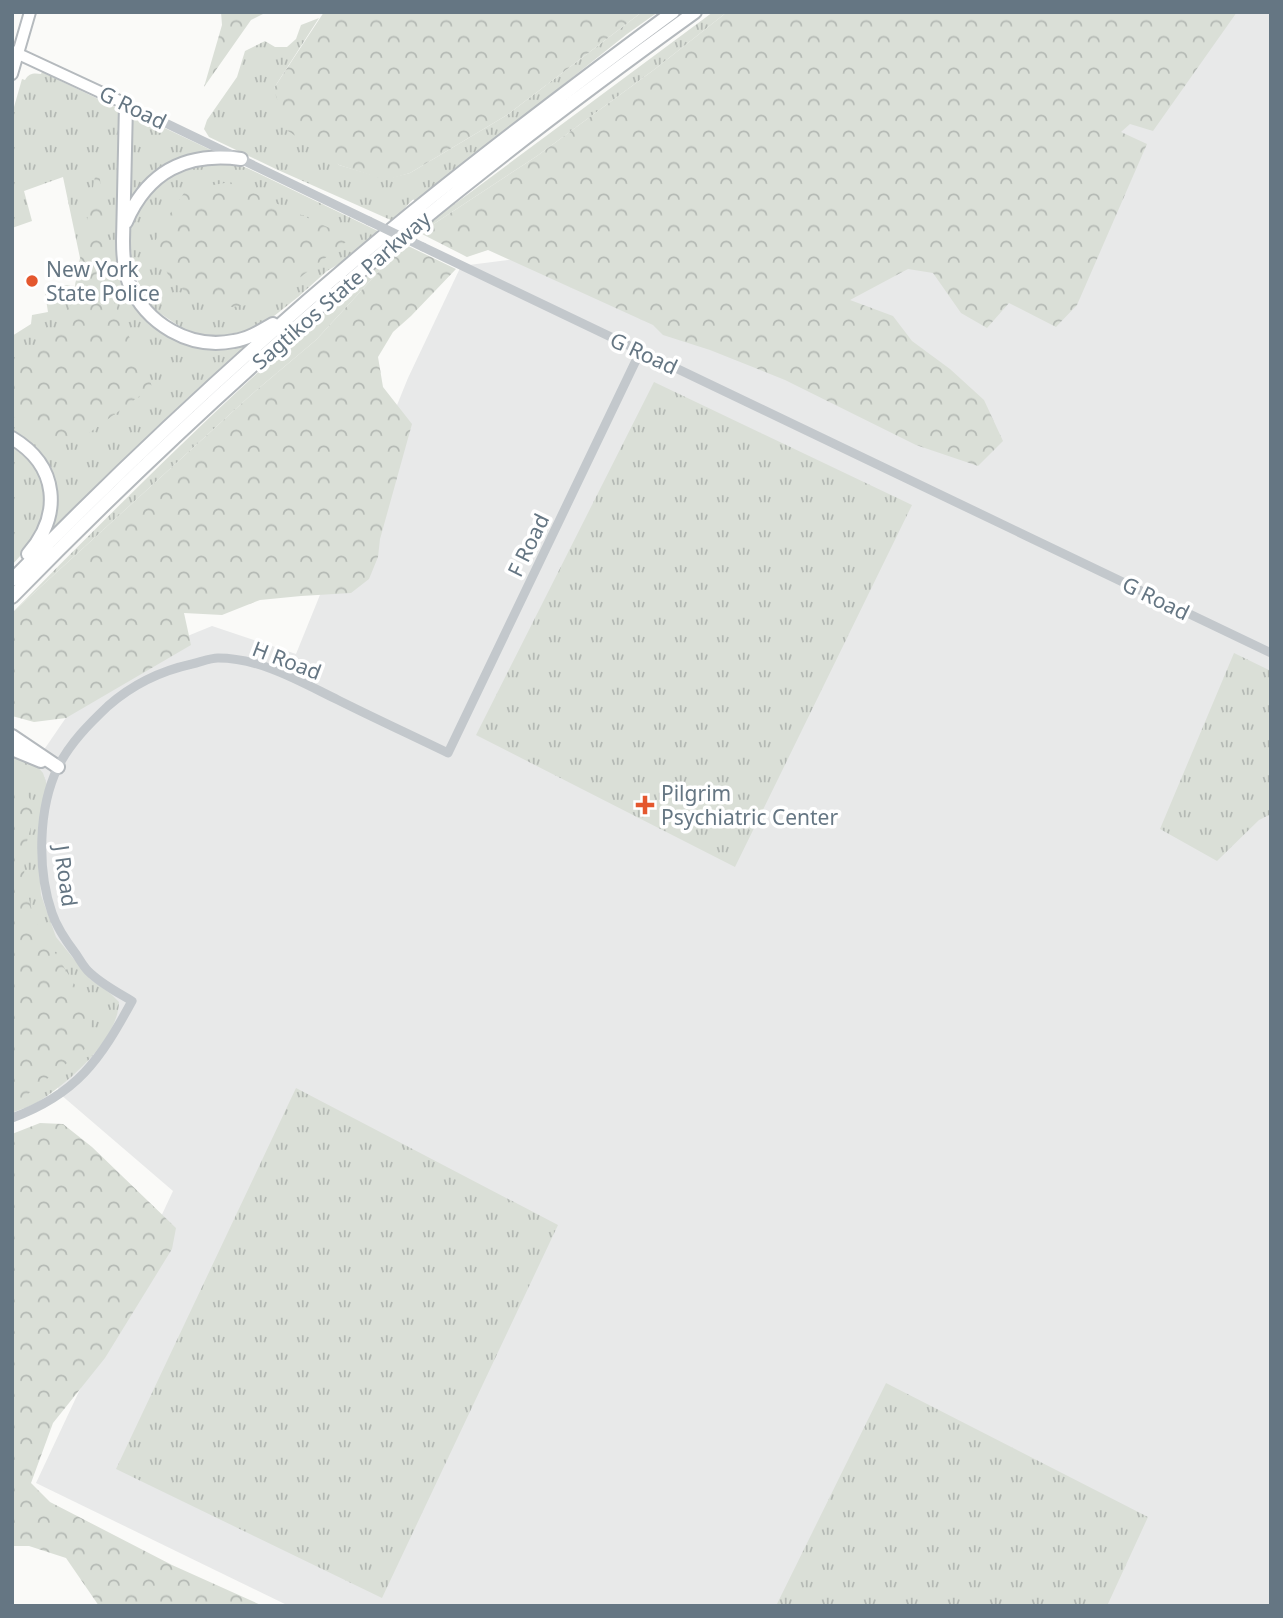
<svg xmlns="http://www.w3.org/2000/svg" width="1283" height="1618" font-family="'Noto Sans',sans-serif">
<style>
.built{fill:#e8e9e9}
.grass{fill:url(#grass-tufts)}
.forest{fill:url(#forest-crowns)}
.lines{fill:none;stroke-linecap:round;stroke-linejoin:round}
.major-casing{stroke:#b5babe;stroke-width:14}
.highway-casing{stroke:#b4b9bd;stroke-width:16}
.minor{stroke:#c3c8cc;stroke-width:9}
.major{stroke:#fff;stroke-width:10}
.highway{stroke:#fff;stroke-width:12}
.minor-bridge{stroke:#c3c8cc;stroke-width:9}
.poi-dot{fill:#e4572e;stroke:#fff;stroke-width:2.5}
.labels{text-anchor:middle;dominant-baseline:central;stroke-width:7;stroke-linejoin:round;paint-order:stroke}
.street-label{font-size:21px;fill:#657683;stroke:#fff}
.poi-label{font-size:21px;fill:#657683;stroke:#fff;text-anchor:start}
</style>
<defs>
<pattern id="grass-tufts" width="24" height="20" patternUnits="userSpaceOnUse" patternTransform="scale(1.75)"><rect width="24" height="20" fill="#dadfd7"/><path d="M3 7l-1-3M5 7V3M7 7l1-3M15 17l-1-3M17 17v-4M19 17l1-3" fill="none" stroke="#b4b9b4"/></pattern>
<pattern id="forest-crowns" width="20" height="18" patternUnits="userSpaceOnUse" patternTransform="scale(1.75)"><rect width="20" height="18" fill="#dadfd7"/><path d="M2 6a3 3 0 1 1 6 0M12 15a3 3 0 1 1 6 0" fill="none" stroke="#b4b9b4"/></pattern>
</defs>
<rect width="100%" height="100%" fill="#fafaf8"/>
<path class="built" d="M 1168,12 L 1271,12 L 1271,1606 L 289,1606 L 36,1483 L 173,1191 L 60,1094 L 12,942 L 26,776 L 76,703 L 146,653 L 212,626 L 296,654 L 408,378 L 461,266 L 646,242 Z"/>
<path class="grass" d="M 642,12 L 658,12 L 627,34 L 416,202 L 413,199 L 393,221 L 278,170 L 209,137 L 204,129 L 207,120 L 237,77 L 245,51 L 265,41 L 275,47 L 287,47 L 296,39 L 301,25 L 319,18 L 274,88 L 339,165 L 386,179 L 410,173 L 507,115 Z
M 713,12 L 727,12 L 655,69 L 537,156 L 420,233 L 417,232 Z
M 42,72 L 115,107 L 120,113 L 119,233 L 136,305 L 196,344 L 250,342 L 46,537 C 49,528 53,519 55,510 C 61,477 40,447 12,432 L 12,336 L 31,324 L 32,315 L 48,312 L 44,287 L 53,284 L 75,286 L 80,258 L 63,177 L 24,191 L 32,221 L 12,228 L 12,114 L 22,79 L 25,80 C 29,73 34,73 41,74 Z
M 131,112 L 211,150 L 212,151 C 205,153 198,153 190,155 C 162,162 148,181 130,202 Z
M 225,161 L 247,168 L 380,232 L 352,256 L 327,271 L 298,297 L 264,324 L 236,336 L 191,334 L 152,308 L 132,270 L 130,230 L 147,194 L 169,174 L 197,162 Z
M 404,244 L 316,340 L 252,394 L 12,613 C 77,547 142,482 209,418 C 272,358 338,301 404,244 Z
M 654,382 L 912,505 L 735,867 L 476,735 Z
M 12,443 L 34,461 L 45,487 L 44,517 L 31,544 L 12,565 Z
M 1234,653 L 1271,671 L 1271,814 L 1259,820 L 1217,861 L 1160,829 Z
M 12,754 L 36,765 L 43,773 L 47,785 L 38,855 L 41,895 L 56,937 L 90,979 L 111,994 L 119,1002 C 118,1040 68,1083 38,1102 C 30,1107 21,1109 12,1113 Z
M 296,1088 L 558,1225 L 382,1598 L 116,1469 Z
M 886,1383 L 1148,1517 L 1107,1606 L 776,1606 Z"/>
<path class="forest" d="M 221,12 L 267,12 L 251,20 L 204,87 L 222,25 Z
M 324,12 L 642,12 L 507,115 L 410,173 L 386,180 L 339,165 L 285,129 L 274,88 Z
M 727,12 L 1237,12 L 1153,131 L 1130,124 L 1121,132 L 1147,144 L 1077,305 L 1056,327 L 1009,303 L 987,328 L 961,313 L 933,273 L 908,269 L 850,300 L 893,316 L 912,341 L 950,369 L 984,400 L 1003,441 L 978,466 L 916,445 L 785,380 L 710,350 L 663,335 L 653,325 L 488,250 L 467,257 L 420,233 L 537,156 L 655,69 Z
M 98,160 L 112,297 L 127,333 L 144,361 L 152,387 L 78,441 C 38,452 41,422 12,417 L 12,362 L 21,360 L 54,338 L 72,303 Z
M 230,182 L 351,238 L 289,286 L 256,304 L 232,307 L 193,298 L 170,279 L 154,245 L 161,227 L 186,190 Z
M 404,244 L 456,269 L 411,316 L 393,332 L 378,357 L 383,387 L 412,424 L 380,539 L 378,557 L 369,579 L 351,593 L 301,596 L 260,600 L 222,615 L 184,613 L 191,645 L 66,718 L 34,722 L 12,716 L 12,613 L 252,394 L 316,340 Z
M 12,772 L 36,808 L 25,849 L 24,878 L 34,919 L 93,1014 L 86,1048 L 19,1101 L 12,1104 Z
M 40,1123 L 63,1124 L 92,1147 L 176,1228 L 172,1249 L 105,1358 L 53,1423 L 31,1483 L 50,1502 L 172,1565 L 263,1606 L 99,1606 L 66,1558 L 29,1546 L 12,1546 L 12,1134 Z"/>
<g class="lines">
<g class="major-casing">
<path id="major" d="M 12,51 L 126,104
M 12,74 L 30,12"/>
</g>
<g class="highway-casing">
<path id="highway" d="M 126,104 L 123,241 C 123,256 124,270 129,283 C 146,324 190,350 234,341 C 248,339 261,331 273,324
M 126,222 C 148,171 187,152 241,159
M 12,438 C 59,466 62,515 28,554
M 12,580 C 138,451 270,329 409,215 C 495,145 584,78 673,12
M 12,597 C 142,464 278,338 421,221 C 510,148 602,79 695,12
M 12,736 L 58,767
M 12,749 L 41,761"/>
</g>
<path class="minor" d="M 126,104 L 369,221
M 423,247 L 1271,653
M 12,1118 C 77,1094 100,1060 132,1001 C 117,992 101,984 88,971 C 83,966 80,960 76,954 C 66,941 57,928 52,913 C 37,870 38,808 58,767 C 70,743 89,724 108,706 C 133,684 160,671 192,664 C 201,662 210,658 218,658 C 261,658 301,682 338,700 C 374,718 411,735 448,753 L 640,352"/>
<use href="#major" class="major"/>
<use href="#highway" class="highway"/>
<path class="minor-bridge" d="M 369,221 L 423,247"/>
</g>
<g class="poi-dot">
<circle cx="32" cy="281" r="7"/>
<path d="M641.5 794.5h7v7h7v7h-7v7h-7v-7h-7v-7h7z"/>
</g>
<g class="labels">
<g class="street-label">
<text transform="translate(133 107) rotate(26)">G Road</text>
<text transform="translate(341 290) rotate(-41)">Sagtikos State Parkway</text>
<text transform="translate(644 353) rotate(25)">G Road</text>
<text transform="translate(528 545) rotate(-64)">F Road</text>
<text transform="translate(1156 598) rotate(26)">G Road</text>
<text transform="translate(287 660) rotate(21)">H Road</text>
<text transform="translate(66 876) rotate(82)">J Road</text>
</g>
<g class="poi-label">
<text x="46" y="269">New York<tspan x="46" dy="24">State Police</tspan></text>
<text x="661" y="793">Pilgrim<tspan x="661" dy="24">Psychiatric Center</tspan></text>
</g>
</g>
<rect width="1283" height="1618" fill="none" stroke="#657683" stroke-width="28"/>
</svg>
